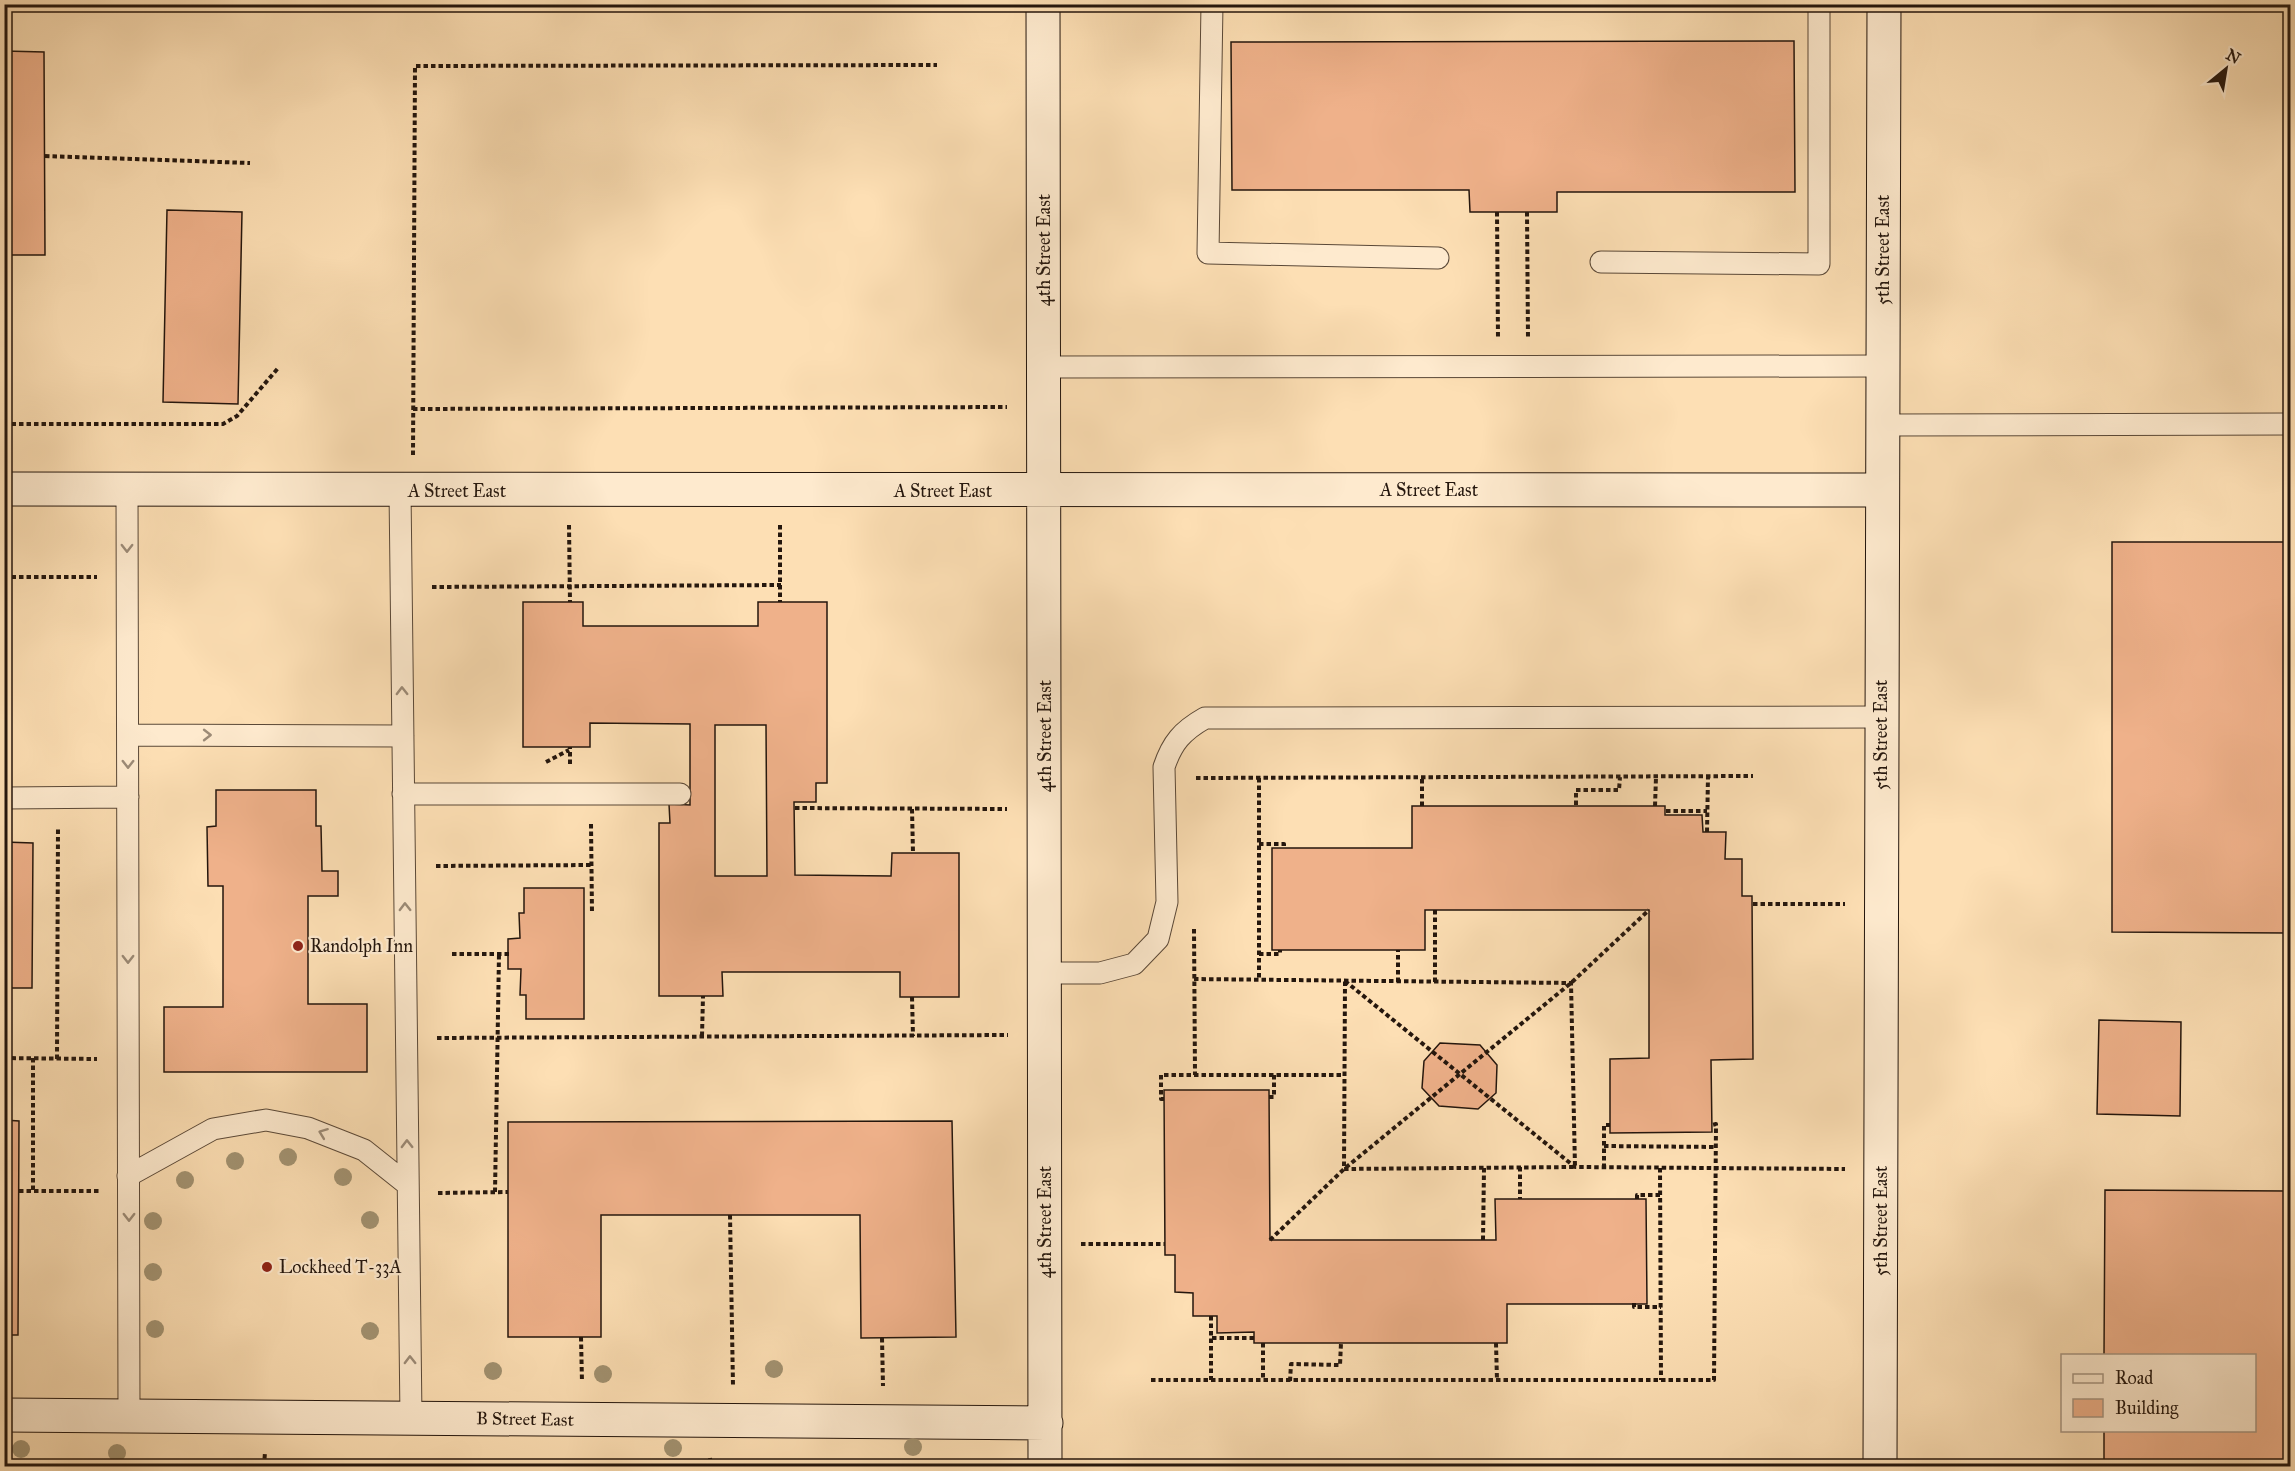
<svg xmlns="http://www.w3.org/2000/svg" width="2295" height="1471" font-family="'IM FELL Great Primer',serif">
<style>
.building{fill:#efb18a;stroke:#24160d;stroke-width:1.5;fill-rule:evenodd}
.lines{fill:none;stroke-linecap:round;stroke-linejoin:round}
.lane-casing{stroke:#5a4837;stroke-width:23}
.secondary-casing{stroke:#24160d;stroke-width:35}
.path{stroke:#24160d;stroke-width:4;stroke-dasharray:4.5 3;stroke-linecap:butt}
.lane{stroke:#feeace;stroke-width:21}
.secondary{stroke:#feeace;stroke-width:33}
.tree{fill:#a29271}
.oneway{stroke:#9c8b77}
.poi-dot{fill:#8f2418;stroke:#feeace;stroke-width:2}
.labels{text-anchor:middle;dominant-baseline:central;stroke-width:4.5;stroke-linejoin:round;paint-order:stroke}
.street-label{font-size:18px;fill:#24160d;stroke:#feeace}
.poi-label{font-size:18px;fill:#24160d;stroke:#feeace;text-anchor:start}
</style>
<rect width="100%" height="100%" fill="#fddfb4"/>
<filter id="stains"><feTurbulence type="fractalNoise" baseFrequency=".00333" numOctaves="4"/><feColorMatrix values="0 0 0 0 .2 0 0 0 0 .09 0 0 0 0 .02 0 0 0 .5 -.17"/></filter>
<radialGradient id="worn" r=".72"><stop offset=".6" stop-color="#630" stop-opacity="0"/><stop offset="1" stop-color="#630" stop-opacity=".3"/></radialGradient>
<path class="building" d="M 1794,41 L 1795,192 L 1557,192 L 1557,212 L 1470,212 L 1469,190 L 1232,190 L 1231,42 Z
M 4,51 L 44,52 L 45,255 L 4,255 Z
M 167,210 L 242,212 L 238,404 L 163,402 Z
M 2112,542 L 2290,542 L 2290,933 L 2112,932 Z
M 523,602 L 583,602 L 583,626 L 758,626 L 758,602 L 827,602 L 827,783 L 816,783 L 816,802 L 794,802 L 795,875 L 891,876 L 892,853 L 959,853 L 959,997 L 900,997 L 900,972 L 722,972 L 723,996 L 659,996 L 659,823 L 670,823 L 669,804 L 690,805 L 690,724 L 590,723 L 590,747 L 523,747 ZM 715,725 L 766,725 L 767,876 L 715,876 Z
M 216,790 L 316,790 L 316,826 L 321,826 L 322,871 L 338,871 L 338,896 L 308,896 L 308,1004 L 367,1004 L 367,1072 L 164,1072 L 164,1007 L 223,1007 L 223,886 L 208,886 L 207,827 L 216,826 Z
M 1412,806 L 1665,806 L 1665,815 L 1702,815 L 1703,832 L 1726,832 L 1725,859 L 1742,859 L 1742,896 L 1752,896 L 1753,1059 L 1711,1060 L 1712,1132 L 1610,1133 L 1610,1059 L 1649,1058 L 1649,910 L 1425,910 L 1425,950 L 1272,950 L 1272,848 L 1412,848 Z
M 4,842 L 33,843 L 32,988 L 4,988 Z
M 524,888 L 584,888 L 584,1019 L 526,1019 L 526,995 L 520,995 L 521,969 L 508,969 L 508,939 L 520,938 L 519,913 L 524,913 Z
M 2099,1020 L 2181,1022 L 2180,1116 L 2097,1114 Z
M 1440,1043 L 1480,1045 L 1497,1065 L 1496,1093 L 1478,1109 L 1439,1106 L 1422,1088 L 1424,1061 Z
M 1164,1090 L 1269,1090 L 1270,1240 L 1496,1240 L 1495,1199 L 1646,1199 L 1647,1304 L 1507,1304 L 1507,1343 L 1254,1343 L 1254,1332 L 1217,1333 L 1217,1316 L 1193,1316 L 1193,1293 L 1175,1292 L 1175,1255 L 1165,1255 Z
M 4,1120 L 19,1121 L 18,1335 L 4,1335 Z
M 952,1121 L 956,1337 L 861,1338 L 860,1215 L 601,1215 L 601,1337 L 508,1337 L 508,1122 Z
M 2105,1190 L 2290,1191 L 2290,1466 L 2104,1466 L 2104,1430 L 2254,1430 L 2254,1356 L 2104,1356 Z"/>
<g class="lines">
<g class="lane-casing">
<path id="lane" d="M 1212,4 L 1208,253 L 1438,258
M 1601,262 L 1819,264 L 1819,4
M 1044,367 L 1883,366
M 1882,425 L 2290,424
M 127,489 L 129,1415
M 400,490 L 411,1418
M 128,735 L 403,736
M 403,794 L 680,794
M 4,798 L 128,797
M 1045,973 L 1100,973 L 1134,964 L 1158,939 L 1167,902 L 1164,767 C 1172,743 1182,731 1205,718 L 1881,717
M 128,1176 L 213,1129 L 266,1120 L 308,1128 L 364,1150 L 408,1185"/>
</g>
<g class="secondary-casing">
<path id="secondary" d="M 1043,4 L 1045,1466
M 4,489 L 1882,490
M 4,1415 L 1046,1423
M 1880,1466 L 1884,4"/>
</g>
<path class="path" d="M 45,156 L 250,163
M 1497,212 L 1498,338
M 1527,212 L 1528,338
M 413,409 L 1007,407
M 4,424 L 223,424 L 237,416 L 279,367
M 413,455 L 415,66 L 937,65
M 569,525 L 570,602
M 780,525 L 780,602
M 4,577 L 97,577
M 432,587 L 781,585
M 546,762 L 569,750
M 570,764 L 570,747
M 1196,778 L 1753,776
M 1259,778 L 1259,980
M 1576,805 L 1576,790 L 1619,790 L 1620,777
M 1422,806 L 1422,777
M 1655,806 L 1656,777
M 795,808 L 1007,809
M 912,809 L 913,853
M 1666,811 L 1707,811
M 591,824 L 592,913
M 1707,832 L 1708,776
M 1259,844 L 1284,844 L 1284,848
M 436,866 L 591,865
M 1753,904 L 1845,904
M 1194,929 L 1195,1075
M 452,954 L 509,954
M 1259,954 L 1280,954 L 1280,950
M 1194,979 L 1571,983 L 1575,1167 L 1344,1169 L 1345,981
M 1345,981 L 1575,1167 L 1845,1169
M 1398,982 L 1398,950
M 1435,982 L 1435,910
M 912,997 L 913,1036
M 702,1036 L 703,996
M 437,1038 L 1008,1035
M 4,1058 L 97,1059
M 33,1058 L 33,1191
M 57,1059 L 58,829
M 1269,1097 L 1274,1097 L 1274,1075
M 1164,1099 L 1161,1099 L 1161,1075 L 1344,1075
M 1604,1146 L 1716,1147
M 1520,1167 L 1520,1199
M 1604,1168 L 1604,1125 L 1610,1125
M 1660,1168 L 1661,1380
M 19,1191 L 99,1191
M 495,1192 L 499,954
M 438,1193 L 508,1192
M 1637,1199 L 1637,1195 L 1660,1195
M 730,1215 L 733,1386
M 1270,1240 L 1344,1169 L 1571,983 L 1649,910
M 1483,1240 L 1484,1168
M 1081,1244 L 1165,1244
M 1634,1303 L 1634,1307 L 1661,1307
M 1211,1316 L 1211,1380
M 581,1337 L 582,1382
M 882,1338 L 883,1386
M 1212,1338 L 1254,1338
M 1263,1343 L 1263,1380
M 1496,1343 L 1497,1380
M 1151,1380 L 1714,1380 L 1716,1124 L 1712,1125
M 1290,1381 L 1291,1364 L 1340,1365 L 1341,1343
M 710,1458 L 711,1466
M 264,1466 L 265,1452"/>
<use href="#lane" class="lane"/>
<use href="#secondary" class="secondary"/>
</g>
<g class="tree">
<circle cx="288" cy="1157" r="9"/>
<circle cx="235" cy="1161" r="9"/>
<circle cx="343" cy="1177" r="9"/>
<circle cx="185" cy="1180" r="9"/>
<circle cx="370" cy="1220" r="9"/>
<circle cx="153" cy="1221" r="9"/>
<circle cx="153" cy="1272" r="9"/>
<circle cx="155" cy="1329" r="9"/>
<circle cx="370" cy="1331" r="9"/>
<circle cx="774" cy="1369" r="9"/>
<circle cx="493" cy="1371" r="9"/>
<circle cx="603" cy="1374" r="9"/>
<circle cx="913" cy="1447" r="9"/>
<circle cx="673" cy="1448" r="9"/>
<circle cx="21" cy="1449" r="9"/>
<circle cx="117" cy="1453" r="9"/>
</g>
<defs><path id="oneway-chevron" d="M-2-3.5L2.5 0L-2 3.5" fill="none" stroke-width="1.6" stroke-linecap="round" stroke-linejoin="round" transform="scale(1.5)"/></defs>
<g class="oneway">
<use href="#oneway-chevron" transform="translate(127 548) rotate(90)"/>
<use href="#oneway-chevron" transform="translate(402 691) rotate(-91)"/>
<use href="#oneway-chevron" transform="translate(207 735)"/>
<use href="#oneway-chevron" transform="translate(128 764) rotate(90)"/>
<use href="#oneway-chevron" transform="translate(405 907) rotate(-91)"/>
<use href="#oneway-chevron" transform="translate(128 959) rotate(90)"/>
<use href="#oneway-chevron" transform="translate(323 1133) rotate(-159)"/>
<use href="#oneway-chevron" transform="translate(407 1144) rotate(-91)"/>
<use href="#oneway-chevron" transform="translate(129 1217) rotate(90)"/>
<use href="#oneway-chevron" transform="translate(410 1360) rotate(-91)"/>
</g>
<g class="poi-dot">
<circle cx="298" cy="946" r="6"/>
<circle cx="267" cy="1267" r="6"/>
</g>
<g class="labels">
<g class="street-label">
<text transform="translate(1044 250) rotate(-90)">4th Street East</text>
<text transform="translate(1883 250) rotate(-90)">5th Street East</text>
<text x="1429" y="490">A Street East</text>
<text x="457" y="491">A Street East</text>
<text x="943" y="491">A Street East</text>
<text transform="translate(1881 735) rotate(-90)">5th Street East</text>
<text transform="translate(1045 736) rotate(-90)">4th Street East</text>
<text transform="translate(1881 1221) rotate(-90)">5th Street East</text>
<text transform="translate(1045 1222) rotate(-90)">4th Street East</text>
<text transform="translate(525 1419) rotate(1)">B Street East</text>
</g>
<g class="poi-label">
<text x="310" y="946">Randolph Inn</text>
<text x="279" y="1267">Lockheed T-33A</text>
</g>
</g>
<rect width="2295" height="1471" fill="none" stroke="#fddfb4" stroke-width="24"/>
<rect x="6" y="6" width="2283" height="1459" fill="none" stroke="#24160d" stroke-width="3"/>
<rect x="12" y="12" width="2271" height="1447" fill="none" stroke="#24160d" stroke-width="1.5"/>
<rect x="2061" y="1354" width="195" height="78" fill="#feeace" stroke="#a79581" stroke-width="1.5"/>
<rect x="2073" y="1374" width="30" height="9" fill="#feeace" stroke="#a79581" stroke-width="1.5"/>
<text x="2115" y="1384" font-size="18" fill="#24160d">Road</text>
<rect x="2073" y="1399" width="30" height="18" fill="#efb18a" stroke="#a79581" stroke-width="1.5"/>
<text x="2115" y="1414" font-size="18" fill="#24160d">Building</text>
<g transform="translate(2226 69) rotate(30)" stroke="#feeace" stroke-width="4.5" paint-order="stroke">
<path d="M0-4.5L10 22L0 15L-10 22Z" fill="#24160d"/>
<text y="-9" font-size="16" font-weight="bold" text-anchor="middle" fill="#24160d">N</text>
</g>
<rect width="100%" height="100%" filter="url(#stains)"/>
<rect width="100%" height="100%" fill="url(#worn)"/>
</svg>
